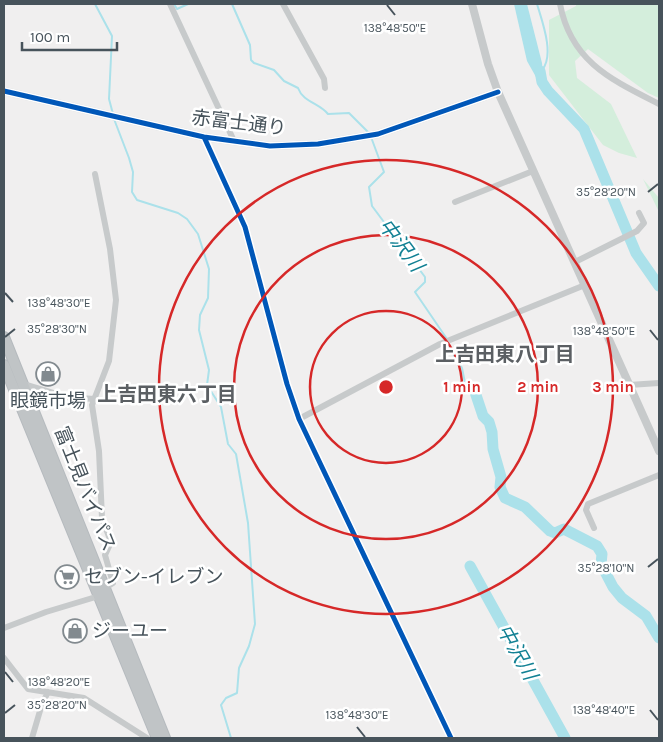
<svg xmlns="http://www.w3.org/2000/svg" width="663" height="742" font-family="Karla,'Noto Sans JP',sans-serif">
<style>
.green{fill:#d4eedc}
.water{fill:#abe1ea}
.lines{fill:none;stroke-linecap:round;stroke-linejoin:round}
.stream{stroke:#abe1ea;stroke-width:2}
.river{stroke:#abe1ea;stroke-width:11}
.trunk-casing{stroke:#b5babe;stroke-width:12}
.minor{stroke:#c7cacb;stroke-width:6}
.tertiary{stroke:#c7cacb;stroke-width:8}
.trunk{stroke:#c0c4c6;stroke-width:10}
.cycleway-casing{stroke:#fff;stroke-width:8}
.cycleway{stroke:#0057b8;stroke-width:5}
.ticks{fill:none;stroke:#47535b;stroke-width:2}
.ring{fill:none;stroke:#d62828;stroke-width:2.5}
.labels{text-anchor:middle;dominant-baseline:central;stroke-width:5;stroke-linejoin:round;paint-order:stroke}
.street-label{font-size:19px;fill:#47535b;stroke:#fff}
.poi-label{font-size:19px;fill:#47535b;stroke:#fff;text-anchor:start}
.water-label{font-size:20px;font-style:italic;fill:#128194;stroke:#fff}
.neighbourhood-label{font-size:20px;font-weight:bold;fill:#5b5f63;stroke:#fff}
.ticks-label{font-size:12px;text-anchor:middle;fill:#47535b;stroke:#fff;stroke-width:5;stroke-linejoin:round;paint-order:stroke}
.centre{fill:#d62828;stroke:#fff;stroke-width:2.5}
.ring-label{font-size:15px;text-anchor:middle;font-weight:bold;fill:#d62828;stroke:#fff;stroke-width:5;stroke-linejoin:round;paint-order:stroke}
</style>
<rect width="100%" height="100%" fill="#f0efef"/>
<path class="green" d="M 576,4 L 659,4 L 659,98 L 648,93 L 588,49 L 575,61 L 577,78 L 611,104 L 637,158 L 619,153 L 603,145 L 549,75 L 549,20 L 576,6 Z
M 643,179 L 659,198 L 659,212 Z"/>
<path class="water" d="M 514,4 L 527,4 L 542,63 L 545,93 L 527,61 Z"/>
<g class="lines">
<path class="stream" d="M 95,4 L 112,36 L 109,99 L 113,114
M 174,4 L 177,9 L 188,4
M 232,4 L 250,45 L 251,60 L 254,63 L 274,70 L 284,81 L 298,88 C 303,102 319,103 328,114 L 349,113 L 369,133
M 537,4 C 542,21 555,55 542,70
M 114,119 L 129,158 L 133,172 L 132,192 L 137,200 L 178,213 L 187,219 L 198,234 L 209,269 L 208,298 L 200,315 L 199,330 L 209,370 L 207,385 L 221,407 L 228,444 L 236,454 L 248,523 L 255,624 L 249,646 L 239,668 L 237,693 L 226,698 L 221,705 L 231,738
M 371,137 L 384,172 L 369,187 L 372,206 L 425,277 L 425,282 L 415,292 L 447,339
M 447,344 L 462,368 L 465,383 L 475,392"/>
<path class="river" d="M 540,71 L 542,82 L 548,91 L 584,129 L 636,253 L 659,286
M 475,392 L 483,416 L 489,422 L 492,432 L 493,449 L 501,477 L 500,487 L 505,498 L 525,507 L 550,531 L 555,533 L 564,529 L 597,546 L 602,554 L 601,564 L 613,587 L 622,598 L 646,616 L 659,638
M 470,566 L 565,738"/>
<g class="trunk-casing">
<path id="trunk" d="M 4,337 L 165,738
M 4,365 L 157,738"/>
</g>
<path class="minor" d="M 170,4 L 234,141
M 283,4 L 324,79 L 325,88
M 560,4 C 571,62 612,80 659,104
M 204,137 L 245,227 L 287,384 L 299,419 L 451,738
M 95,174 L 110,249 L 116,300 L 109,361 L 92,405 L 99,451 L 102,518 L 111,542 L 105,555 L 113,583 L 105,588
M 455,202 L 533,171
M 575,262 L 637,231 L 644,223 L 639,213
M 24,384 L 67,397 L 94,399
M 629,385 L 659,383
M 299,419 L 440,344 L 585,285
M 594,528 L 586,510 L 588,504 L 659,475
M 4,628 L 46,612 L 99,596
M 4,658 L 28,689 L 84,698 L 147,738
M 32,738 L 42,704 L 48,692"/>
<path class="tertiary" d="M 472,4 L 488,64 L 498,92 L 659,451
M 4,91 L 204,137 L 270,146 L 318,144 L 378,134 L 498,92"/>
<use href="#trunk" class="trunk"/>
<g class="cycleway-casing">
<path id="cycleway" d="M 4,91 L 204,137 L 270,146 L 318,144 L 378,134 L 498,92
M 204,137 L 245,227 L 287,384 L 299,419 L 451,738"/>
</g>
<use href="#cycleway" class="cycleway"/>
</g>
<path class="ticks" d="M 387,5 L 395,15M 648,192 L 658,184M 5,293 L 13,302M 650,330 L 658,340M 5,337 L 15,329M 648,567 L 658,559M 5,672 L 13,682M 650,710 L 658,720M 5,713 L 15,705M 357,727 L 365,737"/>
<g class="ring">
<circle cx="386" cy="387" r="76"/>
<circle cx="386" cy="387" r="152"/>
<circle cx="386" cy="387" r="227"/>
</g>
<defs>
<g id="shop-ring" transform="scale(1.25)"><circle r="9.5" fill="#fff" stroke="#828a8f" stroke-width="1.5"/><path d="M-5-2.5h2.3a2.7 3.5 0 0 1 5.4 0H5L5.5 6h-11ZM-1.5-2.5h3a1.5 2.3 0 0 0-3 0Z" fill="#828a8f"/></g>
<g id="supermarket-ring" transform="scale(1.25)"><circle r="9.5" fill="#fff" stroke="#828a8f" stroke-width="1.5"/><path d="M-6-5.5h2.5l.6 2H6L4.5 2H-2.5L-4.4-4H-6ZM-1.5 3.2a1.3 1.3 0 1 0 .1 0ZM3 3.2a1.3 1.3 0 1 0 .1 0Z" fill="#828a8f"/></g>
</defs>
<g fill-rule="evenodd">
<use href="#shop-ring" x="48" y="374"/>
<use href="#supermarket-ring" x="67" y="577"/>
<use href="#shop-ring" x="75" y="631"/>
</g>
<g class="labels">
<g class="street-label">
<text transform="translate(239 123) rotate(7)">赤富士通り</text>
<text transform="translate(85 489) rotate(68)">富士見バイパス</text>
</g>
<g class="poi-label">
<text x="48" y="401" text-anchor="middle">眼鏡市場</text>
<text x="84" y="577">セブン-イレブン</text>
<text x="92" y="631">ジーユー</text>
</g>
<g class="water-label">
<text transform="translate(401 245) rotate(53)">中沢川</text>
<text transform="translate(517 652) rotate(61)">中沢川</text>
</g>
<g class="neighbourhood-label">
<text x="505" y="354">上吉田東八丁目</text>
<text x="167" y="394">上吉田東六丁目</text>
</g>
</g>
<g class="ticks-label">
<text x="395" y="32">138°48'50"E</text>
<text x="606" y="196">35°28'20"N</text>
<text x="59" y="307">138°48'30"E</text>
<text x="57" y="333">35°28'30"N</text>
<text x="604" y="335">138°48'50"E</text>
<text x="606" y="572">35°28'10"N</text>
<text x="59" y="686">138°48'20"E</text>
<text x="57" y="709">35°28'20"N</text>
<text x="604" y="714">138°48'40"E</text>
<text x="357" y="719">138°48'30"E</text>
</g>
<circle cx="386" cy="387" r="8" class="centre"/>
<g class="ring-label">
<text x="462" y="392">1 min</text>
<text x="538" y="392">2 min</text>
<text x="613" y="392">3 min</text>
</g>
<rect width="663" height="742" fill="none" stroke="#47535b" stroke-width="10"/>
<path d="M22 42v8h95v-8" fill="none" stroke="#47535b" stroke-width="2.5"/>
<text x="30" y="42" font-size="15" fill="#47535b" stroke="#ffffff" stroke-width="4" paint-order="stroke">100 m</text>
</svg>
